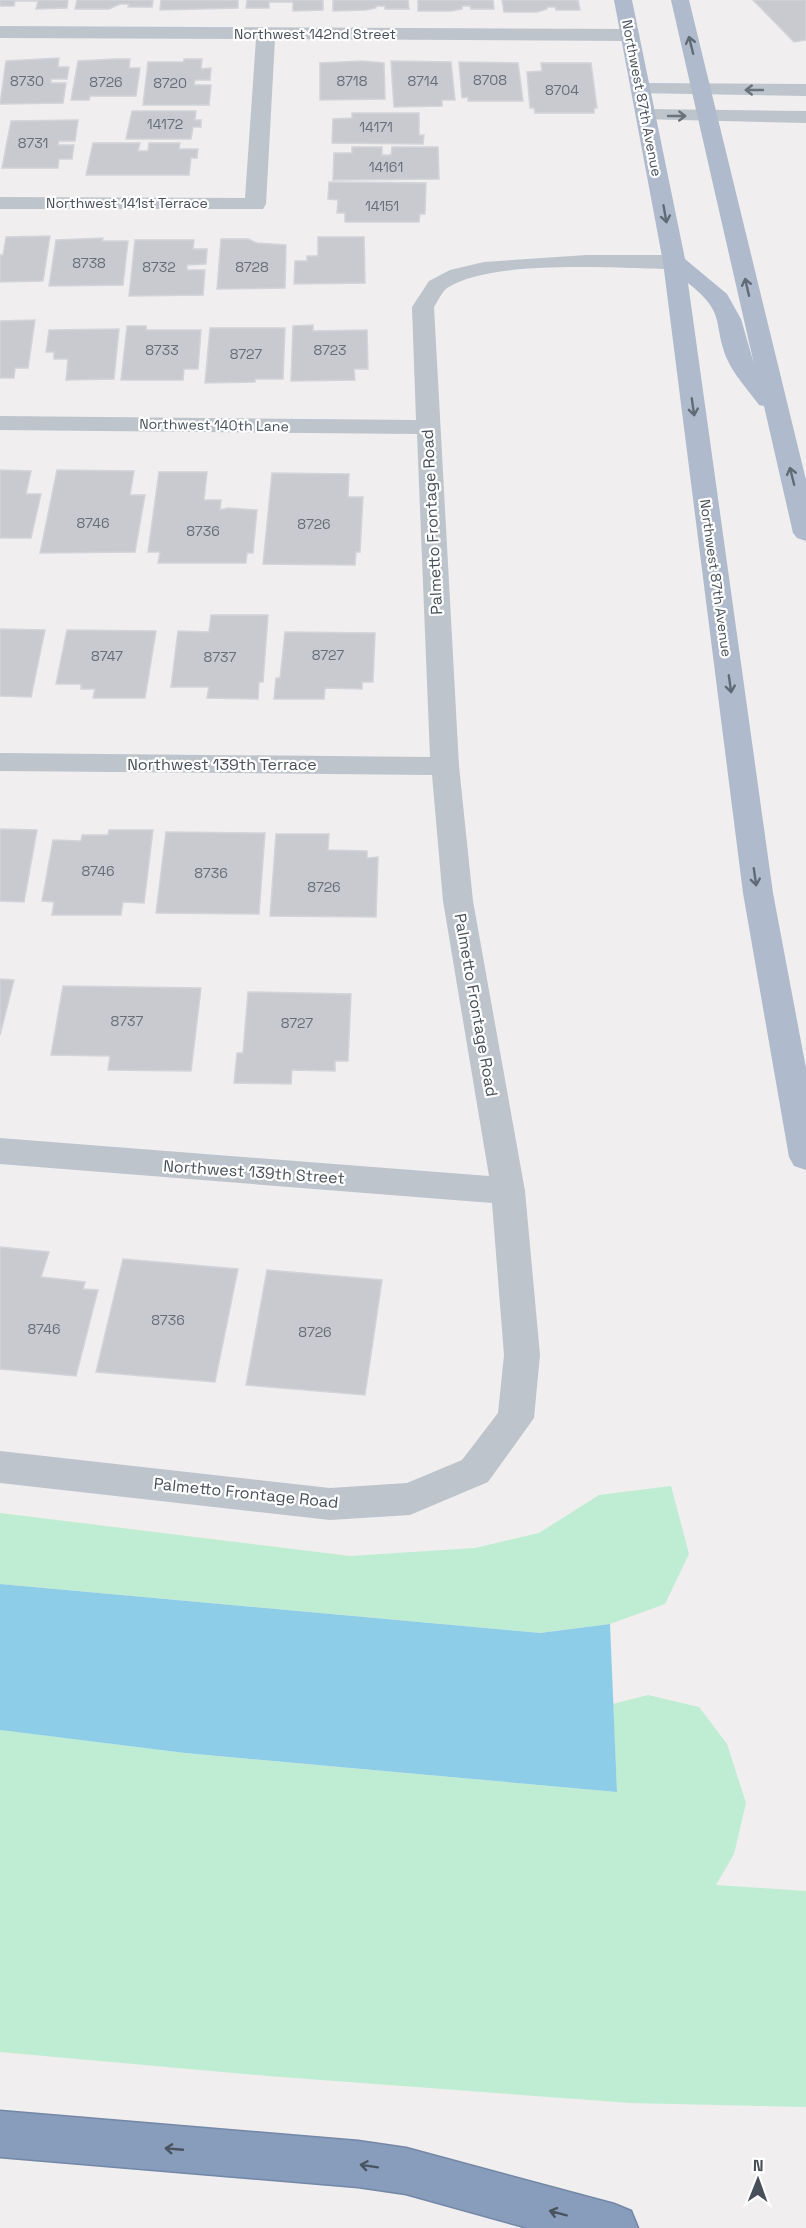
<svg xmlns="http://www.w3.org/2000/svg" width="806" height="2228" font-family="'Space Grotesk',sans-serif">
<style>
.green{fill:#beedd4}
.water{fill:#8dcde8}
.building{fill:#c8cad0;stroke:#d2d4d9;stroke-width:1.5}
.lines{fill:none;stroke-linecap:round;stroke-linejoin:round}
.highway-casing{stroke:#7387a7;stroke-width:3}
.minor{fill:#bdc4cc;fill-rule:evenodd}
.major{fill:#afbbcc;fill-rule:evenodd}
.highway{fill:#889cbb;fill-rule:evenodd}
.oneway{stroke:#616b76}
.oneway2{stroke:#6a737c}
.oneway3{stroke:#4a545f}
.labels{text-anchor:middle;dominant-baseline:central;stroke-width:4.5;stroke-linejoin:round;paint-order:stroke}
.far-street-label{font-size:14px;fill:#47505a;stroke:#fff}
.number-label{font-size:14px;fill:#676e78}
.street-label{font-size:16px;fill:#47505a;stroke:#fff}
</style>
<rect width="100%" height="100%" fill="#f0eeee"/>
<path class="green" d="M 671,1486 L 689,1554 L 665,1604 L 610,1624 L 540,1633 L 0,1584 L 0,1513 L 350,1556 L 475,1548 L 539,1533 L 599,1495 Z
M 648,1695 L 699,1707 L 727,1744 L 746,1803 L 734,1854 L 716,1885 L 806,1891 L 806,2107 L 630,2103 L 268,2076 L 0,2052 L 0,1730 L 185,1753 L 617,1792 L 613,1704 Z"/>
<path class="water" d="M 0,1584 L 540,1633 L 610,1624 L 617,1792 L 185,1753 L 0,1730 Z"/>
<path class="building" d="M 0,0 L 68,0 L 67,8 L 36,9 L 38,1 L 15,1 L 14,6 L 0,6 Z
M 77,0 L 153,0 L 152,7 L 128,7 L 129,4 L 120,4 L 109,9 L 75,9 Z
M 161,0 L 238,0 L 238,8 L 160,10 Z
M 247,0 L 323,0 L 323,10 L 293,11 L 293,2 L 269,2 L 269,8 L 246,8 Z
M 333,0 L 408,0 L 409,9 L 385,9 L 385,6 L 376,6 L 376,8 L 366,10 L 333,11 Z
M 418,0 L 493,0 L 494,9 L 471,9 L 470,6 L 462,6 L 462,9 L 451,11 L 418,11 Z
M 502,0 L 578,0 L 580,10 L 556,10 L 555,7 L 547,7 L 547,9 L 537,12 L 504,12 Z
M 753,0 L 806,0 L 806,40 L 794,42 Z
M 59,58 L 58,67 L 69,67 L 67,79 L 51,79 L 51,83 L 66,83 L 63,103 L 0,104 L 6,61 Z
M 115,59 L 130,59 L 129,68 L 140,68 L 136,96 L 90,96 L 89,100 L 71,100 L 78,61 Z
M 184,59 L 202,59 L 201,69 L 211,68 L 210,80 L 195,80 L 194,85 L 211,85 L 209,105 L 143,105 L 148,62 L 184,62 Z
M 362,61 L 384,63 L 385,99 L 320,100 L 320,63 Z
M 391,61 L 451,62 L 455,100 L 442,100 L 442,106 L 394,107 Z
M 459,62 L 518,63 L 523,101 L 468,101 L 468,97 L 462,98 Z
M 541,63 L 591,63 L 597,108 L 594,108 L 594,113 L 535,113 L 534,108 L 530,108 L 527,72 L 542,71 Z
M 132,111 L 196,111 L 195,120 L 201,120 L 201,127 L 193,127 L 191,139 L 126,139 Z
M 352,113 L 419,113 L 419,135 L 424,135 L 423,144 L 332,143 L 333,119 L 352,118 Z
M 78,120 L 75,141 L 59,141 L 58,145 L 74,145 L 72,159 L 59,159 L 58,168 L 2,168 L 11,121 Z
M 93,143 L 140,143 L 138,151 L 148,151 L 149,143 L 180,143 L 179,149 L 198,149 L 197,158 L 191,158 L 189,175 L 86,175 Z
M 352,147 L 382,147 L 382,155 L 391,155 L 392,147 L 438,147 L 439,179 L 333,180 L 334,153 L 352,153 Z
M 329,182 L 426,183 L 425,214 L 420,214 L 419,222 L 345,222 L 345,213 L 337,213 L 338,200 L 328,199 Z
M 50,236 L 43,281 L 0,282 L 0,255 L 3,255 L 6,237 Z
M 318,237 L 364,237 L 365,283 L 294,284 L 295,261 L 307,261 L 307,256 L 318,256 Z
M 103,238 L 102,241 L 128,241 L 123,285 L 49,286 L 56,240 Z
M 221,239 L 248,239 L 257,243 L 286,245 L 285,288 L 217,289 Z
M 135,240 L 194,240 L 193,249 L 207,249 L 206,264 L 187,265 L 187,270 L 205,270 L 203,295 L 129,296 Z
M 35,320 L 28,368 L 15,368 L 14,378 L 0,378 L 0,321 Z
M 313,325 L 313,331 L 367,330 L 368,369 L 354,369 L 355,380 L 291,381 L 293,326 Z
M 127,326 L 146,326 L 146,330 L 201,330 L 198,369 L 184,369 L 183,380 L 121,380 Z
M 210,328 L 285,328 L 283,379 L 255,379 L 255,382 L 205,383 Z
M 119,329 L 114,379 L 66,380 L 68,359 L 54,359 L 54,352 L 46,352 L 49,330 Z
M 0,470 L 31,471 L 26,494 L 41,494 L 31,538 L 0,538 Z
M 57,470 L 134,471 L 130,495 L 145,495 L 135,552 L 40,553 Z
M 159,472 L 207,472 L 204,500 L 221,500 L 220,510 L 228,508 L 257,510 L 253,553 L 247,553 L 246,563 L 158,563 L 160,552 L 148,552 Z
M 272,473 L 349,474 L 348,497 L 363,497 L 360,552 L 356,552 L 355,565 L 263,564 Z
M 211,615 L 268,615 L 263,682 L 259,682 L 258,699 L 207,698 L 209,687 L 171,687 L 178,631 L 209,632 Z
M 0,629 L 45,630 L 31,697 L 0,696 Z
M 67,630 L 156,631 L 145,698 L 93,698 L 95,689 L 81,689 L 81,684 L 56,684 Z
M 285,632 L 375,633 L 373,682 L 362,682 L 362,689 L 325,688 L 324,699 L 274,699 L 276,678 L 280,678 Z
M 0,829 L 37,830 L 24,902 L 0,901 Z
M 109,830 L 153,830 L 144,903 L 123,902 L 121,915 L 52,915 L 54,902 L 42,901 L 53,840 L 81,841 L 82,835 L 108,835 Z
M 166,832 L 265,833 L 259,914 L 156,913 Z
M 276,834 L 329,834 L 328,850 L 367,851 L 367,858 L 378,857 L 376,917 L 270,916 Z
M 0,979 L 14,980 L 0,1035 Z
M 63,986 L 201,988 L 191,1071 L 108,1070 L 110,1056 L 51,1055 Z
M 248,992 L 351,994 L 348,1061 L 335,1061 L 335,1071 L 292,1070 L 291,1084 L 234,1083 L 237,1053 L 243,1053 Z
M 0,1247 L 49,1252 L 41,1277 L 85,1282 L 83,1289 L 98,1290 L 76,1376 L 0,1369 Z
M 123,1259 L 238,1269 L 215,1382 L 96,1372 Z
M 267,1270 L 382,1280 L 365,1395 L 246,1385 Z"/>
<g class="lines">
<g class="highway-casing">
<path id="highway" d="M 0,2111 L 358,2141 L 406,2148 L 614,2204 L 631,2211 L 638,2228 L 528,2228 L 406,2194 L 358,2187 L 0,2157 Z"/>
</g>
<path class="minor" d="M 0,26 L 630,29 L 640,35 L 630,41 L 275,39 L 266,204 L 263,209 L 0,209 L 0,197 L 245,198 L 256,39 L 0,38 Z
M 641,83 L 806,84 L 806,96 L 634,93 L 631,89 L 634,85 Z
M 646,109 L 806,111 L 806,123 L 639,119 L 636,115 L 639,111 Z
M 587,255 L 674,255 L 682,257 L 685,262 L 682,267 L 674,269 C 618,269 493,258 447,288 C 441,293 438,301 434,307 L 459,766 L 473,901 L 525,1191 L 540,1355 L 534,1418 L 488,1482 L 410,1515 L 330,1520 L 0,1483 L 0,1451 L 330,1488 L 407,1483 L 462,1460 L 498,1413 L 504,1355 L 492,1203 L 0,1164 L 0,1138 L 489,1176 L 443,901 L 432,775 L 0,771 L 0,753 L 430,757 L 417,434 L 0,430 L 0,416 L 416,420 L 412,307 L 429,281 L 450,270 L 484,262 Z"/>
<path class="major" d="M 614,0 L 632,0 L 685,259 L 727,294 L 741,319 L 754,364 L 671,0 L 689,0 L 806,480 L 806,541 L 797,538 L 793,533 L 764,406 L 759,405 C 749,391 734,375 727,359 C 712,321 727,314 688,283 L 773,893 L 806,1068 L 806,1170 L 794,1166 L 789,1157 L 743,893 L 663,262 Z"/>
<use href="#highway" class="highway"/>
</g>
<defs><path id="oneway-shaft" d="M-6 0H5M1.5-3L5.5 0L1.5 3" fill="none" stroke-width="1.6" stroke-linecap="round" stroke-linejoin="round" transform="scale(1.5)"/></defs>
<g class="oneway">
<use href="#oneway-shaft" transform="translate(691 45) rotate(-104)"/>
<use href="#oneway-shaft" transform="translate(665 214) rotate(80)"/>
<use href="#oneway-shaft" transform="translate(747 287) rotate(-103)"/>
<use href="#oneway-shaft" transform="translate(693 407) rotate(82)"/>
<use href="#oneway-shaft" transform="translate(792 476) rotate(-104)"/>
<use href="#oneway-shaft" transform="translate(730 684) rotate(82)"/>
<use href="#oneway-shaft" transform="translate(755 877) rotate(82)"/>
</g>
<g class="oneway2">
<use href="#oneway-shaft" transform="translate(754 90) rotate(-180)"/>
<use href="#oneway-shaft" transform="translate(677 116)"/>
</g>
<g class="oneway3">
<use href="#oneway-shaft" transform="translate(174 2149) rotate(-175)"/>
<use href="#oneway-shaft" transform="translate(369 2166) rotate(-171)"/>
<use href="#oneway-shaft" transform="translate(558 2213) rotate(-165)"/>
</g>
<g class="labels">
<g class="far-street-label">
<text x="315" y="34">Northwest 142nd Street</text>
<text transform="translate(642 98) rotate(79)">Northwest 87th Avenue</text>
<text x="127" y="203">Northwest 141st Terrace</text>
<text transform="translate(214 425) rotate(1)">Northwest 140th Lane</text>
<text transform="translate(716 578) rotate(82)">Northwest 87th Avenue</text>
</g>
<g class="number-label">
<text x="490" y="80">8708</text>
<text x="27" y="81">8730</text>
<text x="352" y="81">8718</text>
<text x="423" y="81">8714</text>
<text x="106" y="82">8726</text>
<text x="170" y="83">8720</text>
<text x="562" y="90">8704</text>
<text x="165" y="124">14172</text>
<text x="376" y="127">14171</text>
<text x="33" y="143">8731</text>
<text x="386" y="167">14161</text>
<text x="382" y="206">14151</text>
<text x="89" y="263">8738</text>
<text x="159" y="267">8732</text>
<text x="252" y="267">8728</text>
<text x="162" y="350">8733</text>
<text x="330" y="350">8723</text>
<text x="246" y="354">8727</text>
<text x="93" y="523">8746</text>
<text x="314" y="524">8726</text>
<text x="203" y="531">8736</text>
<text x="328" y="655">8727</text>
<text x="107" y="656">8747</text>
<text x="220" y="657">8737</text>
<text x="98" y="871">8746</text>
<text x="211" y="873">8736</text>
<text x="324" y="887">8726</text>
<text x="127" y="1021">8737</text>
<text x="297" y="1023">8727</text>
<text x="168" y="1320">8736</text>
<text x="44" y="1329">8746</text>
<text x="315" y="1332">8726</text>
</g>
<g class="street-label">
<text transform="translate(432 522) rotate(-93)">Palmetto Frontage Road</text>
<text x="222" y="764">Northwest 139th Terrace</text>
<text transform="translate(476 1005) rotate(80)">Palmetto Frontage Road</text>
<text transform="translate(254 1172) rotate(4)">Northwest 139th Street</text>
<text transform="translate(246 1493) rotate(6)">Palmetto Frontage Road</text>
</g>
</g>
<g transform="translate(758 2180) rotate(1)" stroke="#ffffff" stroke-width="4.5" paint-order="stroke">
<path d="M0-4.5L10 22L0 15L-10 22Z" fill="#47505a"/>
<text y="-9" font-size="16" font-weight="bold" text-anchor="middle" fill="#47505a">N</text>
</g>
</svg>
